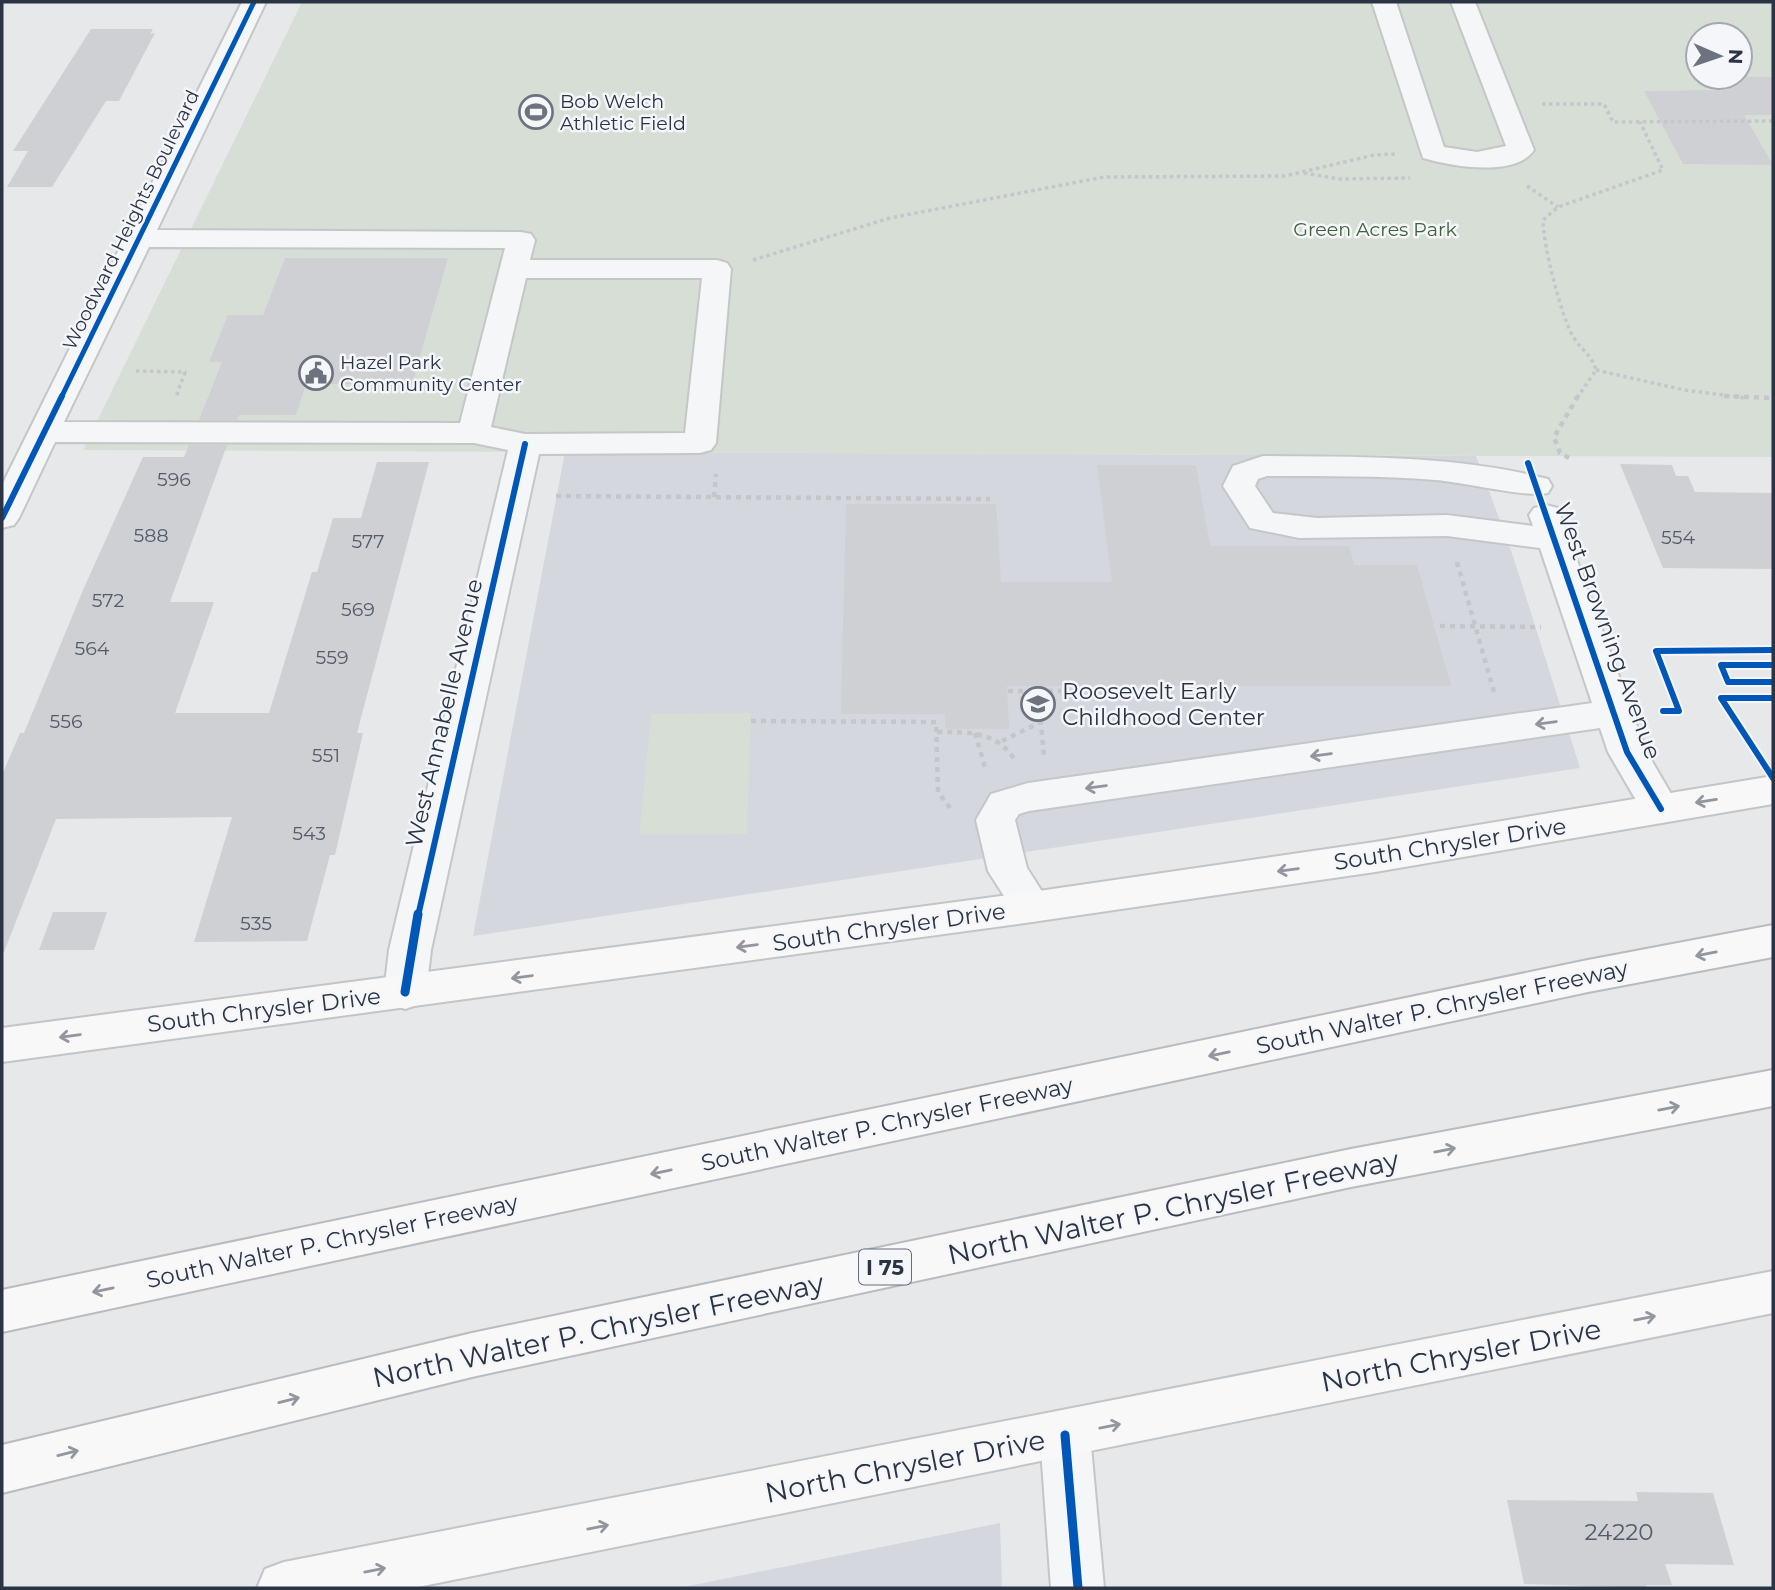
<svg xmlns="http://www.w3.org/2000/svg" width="1775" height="1590" font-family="Montserrat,sans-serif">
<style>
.built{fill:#d4d7dd}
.green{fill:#d6ded6;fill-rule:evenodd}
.building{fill:#ced0d3}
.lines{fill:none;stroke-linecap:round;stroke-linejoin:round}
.minor-casing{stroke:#c4c6c8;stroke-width:4}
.major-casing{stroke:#c2c5c8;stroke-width:4}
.highway-casing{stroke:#b8bbbf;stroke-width:4}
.path-far1{stroke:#c5c6ca;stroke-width:3.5;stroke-dasharray:3.5 3.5;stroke-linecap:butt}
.path{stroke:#c5c6ca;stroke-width:4.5;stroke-dasharray:5 5;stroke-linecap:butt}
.minor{fill:#f5f6f7;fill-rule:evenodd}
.major{fill:#f8f8f8;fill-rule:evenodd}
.highway{fill:#f8f8f8;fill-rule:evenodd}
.cycleway-far2-casing{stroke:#f4f6f9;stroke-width:9}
.cycleway-far1-casing{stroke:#f4f6f9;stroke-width:10}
.cycleway-casing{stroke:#f4f6f9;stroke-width:13}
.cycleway-far2{stroke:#0057b8;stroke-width:5}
.cycleway-far1{stroke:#0057b8;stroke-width:6}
.cycleway{stroke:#0057b8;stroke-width:9}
.oneway{stroke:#90959e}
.oneway2{stroke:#92969e}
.labels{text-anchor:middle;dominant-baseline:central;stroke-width:5;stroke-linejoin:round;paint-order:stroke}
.far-poi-label{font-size:19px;fill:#2b3445;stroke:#f4f6f9;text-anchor:start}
.far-street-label{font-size:19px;fill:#2b3445;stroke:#f4f6f9}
.far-park-label{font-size:19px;fill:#3f6138;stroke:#f4f6f9}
.number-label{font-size:19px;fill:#545c69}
.shield{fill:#f4f6f9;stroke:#676e7b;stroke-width:2}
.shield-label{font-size:21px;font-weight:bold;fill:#2b3445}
.street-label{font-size:23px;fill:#2b3445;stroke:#f4f6f9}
.poi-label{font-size:23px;fill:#2b3445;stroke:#f4f6f9;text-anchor:start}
.near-number-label{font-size:23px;fill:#545c69}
.near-street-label{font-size:28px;fill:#2b3445;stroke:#f4f6f9}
</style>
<rect width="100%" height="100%" fill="#e6e8ea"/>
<path class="built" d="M 565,452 L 1476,456 L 1513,556 L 1580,768 L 473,936 Z
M 1000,1523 L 1002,1588 L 679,1588 Z"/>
<path class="green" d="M 302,2 L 1773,2 L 1773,457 L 83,450 ZM 1698,35 L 1740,35 L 1740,77 L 1698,77 Z
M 751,713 L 747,834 L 639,835 L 651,714 Z"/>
<path class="building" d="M 91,29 L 153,29 L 150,34 L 155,33 L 119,101 L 106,101 L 52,187 L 7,187 L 28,151 L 13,151 Z
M 1720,77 L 1773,77 L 1773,115 L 1744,115 L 1773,165 L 1683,164 L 1644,91 L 1729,90 Z
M 285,258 L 448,258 L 412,384 L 306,384 L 296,415 L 239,415 L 237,420 L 199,420 L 222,362 L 209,362 L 228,315 L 263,315 Z
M 189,445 L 227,445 L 170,602 L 214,602 L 175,713 L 269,713 L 312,572 L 317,572 L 333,518 L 361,518 L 377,462 L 429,462 L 357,733 L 363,733 L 335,855 L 330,855 L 307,941 L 194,942 L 232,817 L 56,819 L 4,952 L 2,952 L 2,775 L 20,733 L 24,733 L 83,590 L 143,457 L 184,457 Z
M 1620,464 L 1672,465 L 1676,476 L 1688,476 L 1695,492 L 1773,493 L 1773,569 L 1663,568 Z
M 1097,465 L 1196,465 L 1210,546 L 1349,546 L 1354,565 L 1417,565 L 1451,686 L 1007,686 L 1009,729 L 945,729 L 945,714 L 841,714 L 846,504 L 996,504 L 1001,582 L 1112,582 Z
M 53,912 L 107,912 L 94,950 L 39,950 Z
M 1636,1492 L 1713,1493 L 1734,1565 L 1665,1564 L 1672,1585 L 1646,1585 L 1647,1588 L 1524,1584 L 1507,1500 L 1638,1501 Z"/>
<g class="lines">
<g class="minor-casing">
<path id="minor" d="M 242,2 L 266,2 L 157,230 L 521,232 L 531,234 L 535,240 L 530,260 L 717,260 L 727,263 L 731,269 L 716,443 L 711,450 L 700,453 L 539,454 L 431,950 L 426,992 L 420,1004 L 405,1009 L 390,1004 L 384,992 L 389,950 L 508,450 L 474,443 L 55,442 L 19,518 L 14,525 L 2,528 L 2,485 ZM 149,247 L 505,248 L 460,423 L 64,422 ZM 526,278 L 702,278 L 685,433 L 525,434 L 491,427 Z
M 1372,2 L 1396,2 L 1444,147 L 1477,152 L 1506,146 L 1451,2 L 1475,2 L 1534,150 C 1515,178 1450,166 1423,158 Z
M 1263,456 C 1359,457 1454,455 1548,479 L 1552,486 L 1548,493 C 1527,498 1463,482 1435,480 C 1379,475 1323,477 1267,476 L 1258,479 L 1255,486 L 1273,513 L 1317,518 L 1447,515 L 1533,526 L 1529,515 L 1534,508 L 1546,505 L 1558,508 L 1646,751 L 1680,809 L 1675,819 L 1661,823 L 1647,819 L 1608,752 L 1600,728 L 1029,811 L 1019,814 L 1015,820 L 1027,868 L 1052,907 L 1046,918 L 1032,922 L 1018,918 L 988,871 L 976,820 L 991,794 L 1028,783 L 1592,703 L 1540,548 L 1447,536 L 1299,538 L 1250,528 L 1223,486 L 1233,466 Z
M 1065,1411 L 1083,1418 L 1090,1435 L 1104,1588 L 1051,1588 L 1040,1435 L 1047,1418 Z"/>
</g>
<g class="major-casing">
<path id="major" d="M 1773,776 L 1773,804 L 1375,872 L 1032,922 L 2,1062 L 2,1028 L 1032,892 L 1375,842 Z
M 1773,1271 L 1773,1313 L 413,1588 L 257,1588 L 265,1569 L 284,1562 Z"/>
</g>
<g class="highway-casing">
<path id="highway" d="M 1773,925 L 1773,957 L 1588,992 L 2,1332 L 2,1290 L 1588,960 Z
M 1773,1070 L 1773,1106 L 1351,1187 L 472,1377 L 2,1493 L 2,1445 L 472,1333 L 1351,1149 Z"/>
</g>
<path class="path-far1" d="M 1542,104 L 1604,104 L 1613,122 L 1773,121
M 1304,173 L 1339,179 L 1410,178
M 1527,186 L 1558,207
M 753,260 L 890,218 L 1104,177 L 1285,176 L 1374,155 L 1396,154
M 1596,370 L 1684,390 L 1746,398
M 136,371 L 185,372 L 176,397
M 1577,398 L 1596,370 C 1592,355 1582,351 1574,338 C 1561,317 1543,245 1543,220 L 1558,207 L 1663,170 L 1640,122"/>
<path class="path" d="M 1724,396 L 1773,398
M 1569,458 L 1560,453 L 1554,437 L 1578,396
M 556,496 L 990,499
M 714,497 L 716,474
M 1457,562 L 1494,692
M 1440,626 L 1541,627
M 1038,690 L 1044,757
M 1008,691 L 1061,691
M 751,721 L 936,722 L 938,792 L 953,812
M 937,732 C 969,732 996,731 1015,760
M 975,733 L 986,771
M 1002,741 L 1041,722"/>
<use href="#minor" class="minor"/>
<use href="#major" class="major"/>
<use href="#highway" class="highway"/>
<g class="cycleway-far2-casing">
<path id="cycleway-far2" d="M 61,398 L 254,2"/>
</g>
<g class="cycleway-far1-casing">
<path id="cycleway-far1" d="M 1528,463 L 1627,752 L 1661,809
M 2,518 L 62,396
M 1773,665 L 1721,665 L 1728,682 L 1773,682
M 1773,698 L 1721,698 L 1773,778
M 1663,711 L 1679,711 L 1656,651 L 1773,650
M 418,916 L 525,444"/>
</g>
<g class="cycleway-casing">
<path id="cycleway" d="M 405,992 L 418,914
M 1065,1435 L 1078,1588"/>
</g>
<use href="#cycleway-far2" class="cycleway-far2"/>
<use href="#cycleway-far1" class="cycleway-far1"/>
<use href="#cycleway" class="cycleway"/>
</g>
<defs><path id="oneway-shaft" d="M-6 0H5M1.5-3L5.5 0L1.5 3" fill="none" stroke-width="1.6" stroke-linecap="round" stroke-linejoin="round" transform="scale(1.75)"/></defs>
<g class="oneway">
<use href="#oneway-shaft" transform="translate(1546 723) rotate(172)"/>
<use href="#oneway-shaft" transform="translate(1321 755) rotate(172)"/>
<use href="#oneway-shaft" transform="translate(1096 787) rotate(172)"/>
</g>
<g class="oneway2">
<use href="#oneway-shaft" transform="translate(1706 801) rotate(171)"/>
<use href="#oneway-shaft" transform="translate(1288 870) rotate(172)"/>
<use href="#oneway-shaft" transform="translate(747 946) rotate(172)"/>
<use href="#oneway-shaft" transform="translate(1706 954) rotate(169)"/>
<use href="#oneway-shaft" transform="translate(522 977) rotate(172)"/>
<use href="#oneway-shaft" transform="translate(70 1036) rotate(172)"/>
<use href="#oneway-shaft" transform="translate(1219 1054) rotate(168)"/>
<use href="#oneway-shaft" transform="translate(1669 1108) rotate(-11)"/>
<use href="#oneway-shaft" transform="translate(1445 1150) rotate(-11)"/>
<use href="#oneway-shaft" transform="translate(661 1172) rotate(168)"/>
<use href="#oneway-shaft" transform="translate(103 1290) rotate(168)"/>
<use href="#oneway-shaft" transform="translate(1645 1318) rotate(-11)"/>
<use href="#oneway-shaft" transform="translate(289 1400) rotate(-14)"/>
<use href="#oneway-shaft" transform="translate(1110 1426) rotate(-11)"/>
<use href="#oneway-shaft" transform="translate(68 1453) rotate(-14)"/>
<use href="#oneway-shaft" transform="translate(598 1527) rotate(-11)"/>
<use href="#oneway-shaft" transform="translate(375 1570) rotate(-11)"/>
</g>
<defs>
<g id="stadium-ring" transform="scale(1.75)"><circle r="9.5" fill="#f4f6f9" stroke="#6c737f" stroke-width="1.5"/><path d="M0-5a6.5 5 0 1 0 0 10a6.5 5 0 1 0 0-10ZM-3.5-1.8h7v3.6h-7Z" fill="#6c737f"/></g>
<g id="civic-ring" transform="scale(1.75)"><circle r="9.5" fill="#f4f6f9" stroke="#6c737f" stroke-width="1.5"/><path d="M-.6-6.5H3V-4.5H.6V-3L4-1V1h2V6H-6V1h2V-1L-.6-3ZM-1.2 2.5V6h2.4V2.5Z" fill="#6c737f"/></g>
<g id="school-ring" transform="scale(1.75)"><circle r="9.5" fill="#f4f6f9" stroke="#6c737f" stroke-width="1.5"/><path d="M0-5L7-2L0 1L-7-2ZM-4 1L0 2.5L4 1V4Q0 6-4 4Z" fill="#6c737f"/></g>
</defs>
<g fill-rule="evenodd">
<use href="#stadium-ring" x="536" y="112"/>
<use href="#civic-ring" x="316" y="373"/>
<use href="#school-ring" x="1038" y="704"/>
</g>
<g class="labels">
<g class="far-poi-label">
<text x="560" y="101">Bob Welch<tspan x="560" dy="22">Athletic Field</tspan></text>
<text x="340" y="362">Hazel Park<tspan x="340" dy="22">Community Center</tspan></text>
</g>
<g class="far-street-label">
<text transform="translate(131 220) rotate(-64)">Woodward Heights Boulevard</text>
</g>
<g class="far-park-label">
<text x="1375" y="229">Green Acres Park</text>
</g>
<g class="number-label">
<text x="174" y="479">596</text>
<text x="151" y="535">588</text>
<text x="1678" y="537">554</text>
<text x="368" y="541">577</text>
<text x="108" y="600">572</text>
<text x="358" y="609">569</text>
<text x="92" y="648">564</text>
<text x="332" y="657">559</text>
<text x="66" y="721">556</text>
<text x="326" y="755">551</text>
<text x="309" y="833">543</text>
<text x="256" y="923">535</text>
</g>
<rect class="shield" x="859" y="1249.5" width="52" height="35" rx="5"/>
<g class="shield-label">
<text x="885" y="1267">I 75</text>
</g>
<g class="street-label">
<text transform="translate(1608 631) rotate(70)">West Browning Avenue</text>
<text transform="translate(444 713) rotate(-77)">West Annabelle Avenue</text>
<text transform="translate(1450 844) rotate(-9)">South Chrysler Drive</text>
<text transform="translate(889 927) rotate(-8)">South Chrysler Drive</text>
<text transform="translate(1442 1007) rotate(-12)">South Walter P. Chrysler Freeway</text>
<text transform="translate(264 1010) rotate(-7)">South Chrysler Drive</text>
<text transform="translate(887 1124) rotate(-12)">South Walter P. Chrysler Freeway</text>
<text transform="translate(332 1241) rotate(-12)">South Walter P. Chrysler Freeway</text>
</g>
<g class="poi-label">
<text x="1062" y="691">Roosevelt Early<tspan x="1062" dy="26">Childhood Center</tspan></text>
</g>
<g class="near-number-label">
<text x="1619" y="1532">24220</text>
</g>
<g class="near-street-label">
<text transform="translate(1173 1207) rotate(-12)">North Walter P. Chrysler Freeway</text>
<text transform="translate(598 1330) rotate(-12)">North Walter P. Chrysler Freeway</text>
<text transform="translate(1461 1355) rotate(-11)">North Chrysler Drive</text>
<text transform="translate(905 1466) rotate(-11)">North Chrysler Drive</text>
</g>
</g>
<rect width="1775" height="1590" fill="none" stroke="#2b3445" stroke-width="7"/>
<g transform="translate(1719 56) rotate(92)"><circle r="33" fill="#f4f6f9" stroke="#a4a8b1" stroke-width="2"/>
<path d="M0-5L12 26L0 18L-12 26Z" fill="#6c737f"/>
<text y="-10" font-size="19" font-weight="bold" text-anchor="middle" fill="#2b3445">N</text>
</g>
</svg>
